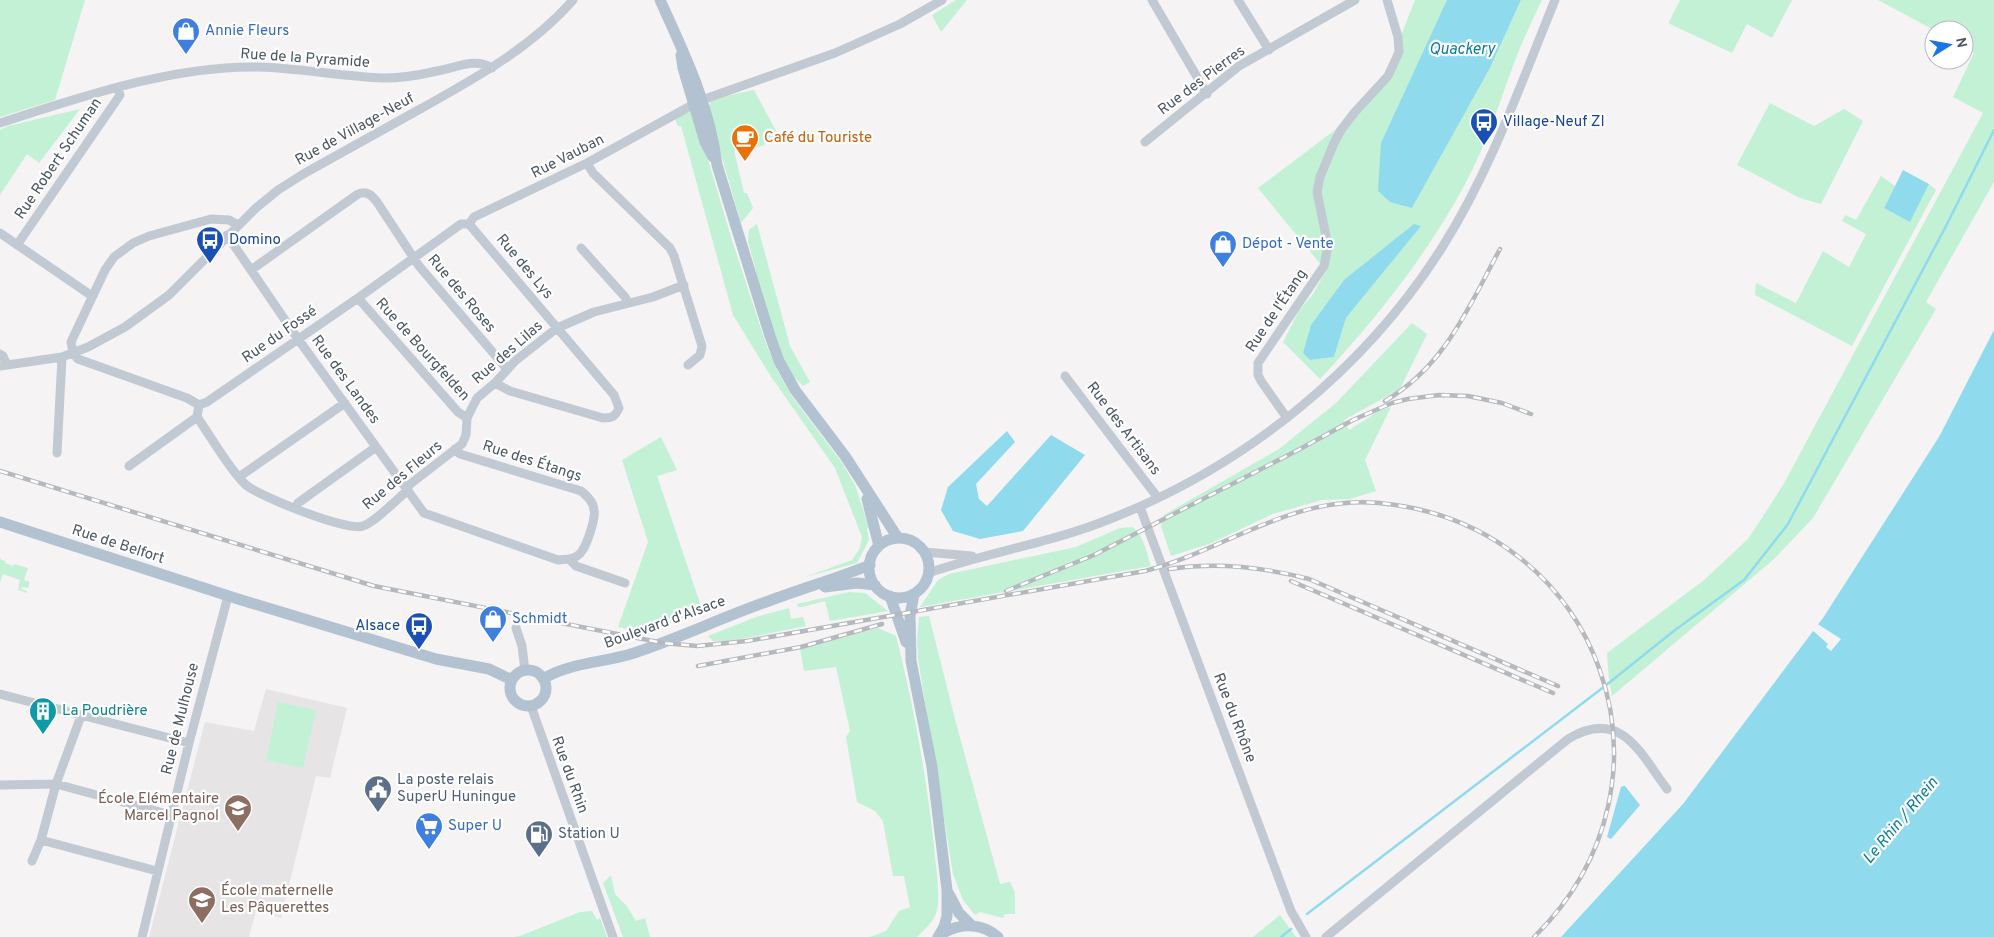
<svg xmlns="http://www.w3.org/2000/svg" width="1994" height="937" font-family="Overpass,sans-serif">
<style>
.education{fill:#e6e4e5}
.green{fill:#c3f1d5;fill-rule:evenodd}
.water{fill:#90daee}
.pier{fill:#f5f3f3}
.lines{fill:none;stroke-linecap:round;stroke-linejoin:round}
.stream{stroke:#90daee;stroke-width:2.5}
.minor{stroke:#c1cad2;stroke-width:9}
.major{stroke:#b3c2d1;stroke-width:11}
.rail-casing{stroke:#b5b8bd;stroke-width:4.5}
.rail{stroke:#fff;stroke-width:2.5;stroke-dasharray:8;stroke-linecap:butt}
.labels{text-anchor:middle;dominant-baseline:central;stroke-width:4.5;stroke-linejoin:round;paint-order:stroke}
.shop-label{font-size:15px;fill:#366cbe;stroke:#fff;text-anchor:start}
.street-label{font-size:15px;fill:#4a5661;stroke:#fff}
.transit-label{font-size:15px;fill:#164399;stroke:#fff;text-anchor:start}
.food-label{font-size:15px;fill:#c56008;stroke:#fff;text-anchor:start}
.culture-label{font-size:15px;fill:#0d838f;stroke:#fff;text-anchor:start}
.service-label{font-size:15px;fill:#4e5e75;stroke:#fff;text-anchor:start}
.education-label{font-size:15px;fill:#785e54;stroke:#fff;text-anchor:end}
.water-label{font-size:16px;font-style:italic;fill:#0c7c9b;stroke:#fff}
</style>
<rect width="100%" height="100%" fill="#f5f3f3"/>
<path class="education" d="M 266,689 L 347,708 L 330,778 L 316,776 L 281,918 L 256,911 L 249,937 L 149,937 L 205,722 L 254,731 Z"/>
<path class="green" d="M 0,0 L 85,0 L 55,100 L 0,117 Z
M 956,0 L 967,0 L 941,32 L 932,15 Z
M 1415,0 L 1447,0 L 1444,10 L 1412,208 L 1490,68 L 1521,0 L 1542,0 C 1534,16 1527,32 1520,48 C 1506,82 1496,118 1481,151 C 1445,233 1381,314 1320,379 L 1283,342 L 1299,311 L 1313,294 L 1326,271 L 1258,188 L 1335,130 L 1379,91 ZM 1421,226 L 1346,318 L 1334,357 L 1310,360 Z
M 1680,0 L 1792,0 L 1772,38 L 1747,24 L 1732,53 L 1670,24 L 1669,22 Z
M 1878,0 L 1994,0 L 1994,182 L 1926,302 L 1936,309 L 1813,518 L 1773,560 L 1612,696 L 1609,680 L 1607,653 L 1704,580 L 1748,539 L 1782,487 L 1983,113 L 1953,97 L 1974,53 L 1964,47 L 1964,30 L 1934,30 Z
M 754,90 L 780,138 L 764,142 L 765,145 L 754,148 L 752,145 L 734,150 L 744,193 L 747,193 L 753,208 L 741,223 L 709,113 L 710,102 L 717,98 Z
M 1770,103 L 1814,126 L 1844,109 L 1863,121 L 1821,204 L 1800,198 L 1737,165 Z
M 80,109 L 39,163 L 27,154 L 0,195 L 0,130 L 8,126 Z
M 688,112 L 694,113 L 732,240 L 766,344 L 778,372 L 791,395 L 842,463 L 855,485 L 869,527 L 867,529 L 869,540 L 857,563 L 805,577 L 852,560 L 860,548 L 862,537 L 835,468 L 770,375 L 733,315 L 681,126 L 678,126 L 675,119 Z
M 1881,176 L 1895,186 L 1884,208 L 1910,221 L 1929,184 L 1936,190 L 1852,346 L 1755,295 L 1756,283 L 1796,303 L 1823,251 L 1849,267 L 1866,234 L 1842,221 L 1845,215 L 1856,220 Z
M 757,224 L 790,346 L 810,382 L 803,386 L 794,377 L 782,355 L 759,289 L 755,266 L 748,242 L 749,230 Z
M 1412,323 L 1427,334 L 1400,389 L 1344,420 L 1349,430 L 1379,411 L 1391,407 L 1365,460 L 1376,491 L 1350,499 L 1322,500 L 1273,514 L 1209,544 L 1171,556 L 1161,526 L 1164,515 L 1279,449 L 1336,403 Z
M 661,437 L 677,470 L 657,476 L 702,609 L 649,634 L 618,627 L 648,542 L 622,460 Z
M 1132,527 C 1143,533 1147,554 1151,566 L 920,607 L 938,580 L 949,574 L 1076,547 L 1120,528 Z
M 0,557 L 1,560 L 5,561 L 5,563 L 13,566 L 14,564 L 28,568 L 24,580 L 30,582 L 28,588 L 22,587 L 21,589 L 27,591 L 27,593 L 18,590 L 20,580 L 3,574 L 0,583 Z
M 849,592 L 865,593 L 888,611 L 830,621 L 825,601 L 802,607 L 798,607 L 797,604 Z
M 789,608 L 791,619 L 803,617 L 806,626 L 731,641 L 713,641 L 708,636 L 756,617 Z
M 929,616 L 956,723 L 1000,884 L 1010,882 L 1015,893 L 1015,914 L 1005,914 L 1003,918 L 980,912 L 975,915 L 963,900 L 953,874 L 918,659 L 917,639 L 919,617 Z
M 878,628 L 896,636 C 914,707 926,774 934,846 C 935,862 941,895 937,910 C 934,922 925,929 917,937 L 870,937 L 886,931 L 899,911 L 910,907 L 904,876 L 893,876 L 883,821 L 875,811 L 857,802 L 846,737 L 850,731 L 836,667 L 804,671 L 800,649 Z
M 278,702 L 316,710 L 303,768 L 266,760 Z
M 611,875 L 615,894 L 626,905 L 636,921 L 645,918 L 650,937 L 623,937 L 603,883 Z
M 592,911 L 597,920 L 600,918 L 607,937 L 514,937 L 520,936 L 580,912 Z
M 1280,915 L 1296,937 L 1253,937 Z"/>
<path class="water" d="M 1447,0 L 1521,0 L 1490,68 L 1412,208 L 1390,202 L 1378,191 L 1381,143 Z
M 1903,170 L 1929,184 L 1910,222 L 1884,208 Z
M 1414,224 L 1421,226 L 1346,318 L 1334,357 L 1310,360 L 1303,353 L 1311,325 L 1344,280 Z
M 1994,330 L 1994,937 L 1561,937 L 1683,804 L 1823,618 L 1939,437 Z
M 1007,431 L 1015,442 L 976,484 L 979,499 L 987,506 L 1051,435 L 1085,455 L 1023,531 L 980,539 L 953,531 L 941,510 L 948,487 Z
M 1623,786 L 1625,786 L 1640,805 L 1611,839 L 1607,837 L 1621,787 Z"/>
<path class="pier" d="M 1816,623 L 1841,639 L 1831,651 L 1826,647 L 1828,644 L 1811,629 Z"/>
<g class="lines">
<path class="stream" d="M 1307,914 L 1605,686 L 1675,630 L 1744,580 L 1788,524 L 1946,226 L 1994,130
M 1281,937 L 1291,929"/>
<path class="minor" d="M 1152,0 L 1207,94
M 1238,0 L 1269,50
M 702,100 L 835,53 L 900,24 L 942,0
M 0,123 C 81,97 174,65 259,67 C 301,68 343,77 384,78 C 402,78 420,75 437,71 C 455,68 476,57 492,68
M 1145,142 L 1239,66 L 1355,0
M 587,163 L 593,173 L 670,248 L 674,256 L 702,346 L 700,355 L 688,365
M 469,224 L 614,395 L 619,408 C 615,417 612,418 603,418 L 510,391 L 495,383
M 0,233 L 92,296
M 227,235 L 298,339 L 424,513 L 558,560 L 569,559 L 576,566 L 625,583
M 17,245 L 120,95 L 118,88
M 581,248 L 625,297 L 628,303
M 251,270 L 358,194 C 367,190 372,196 377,202 L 419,266 L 507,369
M 358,298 L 458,412 L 467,418
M 0,354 L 3,356 L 7,365
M 0,366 L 62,357 L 88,347 L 125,327 L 169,295 L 256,208 L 278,190 L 305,173 C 344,151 383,130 422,108 C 476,78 532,47 573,0
M 1065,376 L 1158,498
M 199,405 L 187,398 L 78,359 L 73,353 L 71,342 L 105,270 L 114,257 L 133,243 L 149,236 L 211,219 L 229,220 L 238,225
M 197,417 C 210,435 230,471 246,485 C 259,496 347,532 363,526 C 374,523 397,499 407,491 L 409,485 L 462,444 L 466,435 L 467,418 L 477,398 L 495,383 L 515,361 L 557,328 L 594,312 L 653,297 L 684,285
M 1287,418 L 1261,381 L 1258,375 L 1258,363 L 1324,266 L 1328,246 L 1317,192 L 1320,177 L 1334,143 L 1341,130 L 1354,113 L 1388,76 L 1399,52 L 1398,37 L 1387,0
M 455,449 L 460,454 L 581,491 C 587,496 593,501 594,510 C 596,518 587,544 582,551 C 579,556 574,558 569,559
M 57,453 L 62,357
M 129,466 L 197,417 L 199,405 L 207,402 L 358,298 L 461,224 L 469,224 L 474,217 L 587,163 L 694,104
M 239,477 L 345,403
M 1140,507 L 1291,911 L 1306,937
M 295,508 L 298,503 L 376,447
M 924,552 L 972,556
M 928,573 C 988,552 1051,543 1110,519 C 1245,466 1365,370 1443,246 C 1491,170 1521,83 1555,0
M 516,628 L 522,646 L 525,671
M 0,694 L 189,743
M 531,706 L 613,937
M 0,785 L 56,784 L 171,815
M 41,840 L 157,871
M 32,861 L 41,840 L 56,784 L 81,716
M 142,937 L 189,743 L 228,596
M 1326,937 L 1568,739 C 1621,707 1640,753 1667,789"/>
<path class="major" d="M 660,0 C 684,53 710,106 717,165 L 770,336 L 779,361 L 795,390 L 845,456 L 898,538
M 681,55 L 683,68 L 705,142 L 713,157
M 867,499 L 879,546
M 0,522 L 238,599 L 436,659 L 489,669 L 512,680
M869 568a30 30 0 1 1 60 0a30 30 0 1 1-60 0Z
M 825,587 L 857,583 L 875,585
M 914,594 L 910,616 L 911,661 L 932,767 L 947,890 L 947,916 L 944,927 L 938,937
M 890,596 L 906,642
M510 688a18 18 0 1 1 36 0a18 18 0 1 1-36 0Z
M 543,679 C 571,662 604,663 634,653 C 679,638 721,618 766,602 C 800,589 835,579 870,565
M 949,894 L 959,913 L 972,926
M 940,935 C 958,923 981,922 998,937"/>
<g class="rail-casing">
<path id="rail" d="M 1385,401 C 1445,366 1468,308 1500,249
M 0,471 L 374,586 L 663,643 L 697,646 L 747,641 L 1145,571 C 1225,550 1292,495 1379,503 C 1601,523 1693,781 1534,937
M 1169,569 C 1216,562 1263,567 1309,579 L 1558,686
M 1291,581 L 1553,693
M 1006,591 L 1094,555 L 1300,449 L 1353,420 L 1392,403 L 1408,399 L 1439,395 L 1468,396 L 1502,403 L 1531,414
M 698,666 L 801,647 L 882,624"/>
</g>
<use href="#rail" class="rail"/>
</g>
<defs>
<g id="shop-pin" transform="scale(1.4375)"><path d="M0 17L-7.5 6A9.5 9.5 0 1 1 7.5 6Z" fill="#3f7fe0" stroke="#fff"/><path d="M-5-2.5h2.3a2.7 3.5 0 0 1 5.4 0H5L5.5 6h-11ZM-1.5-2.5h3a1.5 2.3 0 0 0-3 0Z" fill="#fff"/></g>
<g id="bus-pin" transform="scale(1.4375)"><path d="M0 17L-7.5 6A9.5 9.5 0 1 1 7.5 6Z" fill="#1a4fb4" stroke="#fff"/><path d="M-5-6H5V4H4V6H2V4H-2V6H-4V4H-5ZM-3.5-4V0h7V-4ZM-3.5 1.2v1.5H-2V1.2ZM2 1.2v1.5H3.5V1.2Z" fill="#fff"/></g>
<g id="cafe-pin" transform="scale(1.4375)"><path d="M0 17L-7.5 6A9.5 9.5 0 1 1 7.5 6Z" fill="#e8710a" stroke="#fff"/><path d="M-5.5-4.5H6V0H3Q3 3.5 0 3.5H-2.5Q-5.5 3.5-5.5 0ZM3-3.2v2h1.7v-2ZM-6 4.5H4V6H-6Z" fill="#fff"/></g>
<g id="building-pin" transform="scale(1.4375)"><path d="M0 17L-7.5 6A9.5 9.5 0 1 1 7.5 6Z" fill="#0f9aa8" stroke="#fff"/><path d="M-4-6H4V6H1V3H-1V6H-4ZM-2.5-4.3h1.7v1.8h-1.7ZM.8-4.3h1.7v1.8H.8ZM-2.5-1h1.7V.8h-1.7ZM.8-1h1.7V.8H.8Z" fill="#fff"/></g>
<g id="civic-pin" transform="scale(1.4375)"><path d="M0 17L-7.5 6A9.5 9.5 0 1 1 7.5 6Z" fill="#5c6f8a" stroke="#fff"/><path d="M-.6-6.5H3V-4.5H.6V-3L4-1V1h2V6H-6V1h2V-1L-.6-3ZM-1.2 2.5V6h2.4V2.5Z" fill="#fff"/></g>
<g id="school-pin" transform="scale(1.4375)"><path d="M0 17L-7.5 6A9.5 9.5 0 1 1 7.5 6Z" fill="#8d6e63" stroke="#fff"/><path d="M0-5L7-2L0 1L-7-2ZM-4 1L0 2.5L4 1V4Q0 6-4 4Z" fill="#fff"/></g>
<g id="supermarket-pin" transform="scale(1.4375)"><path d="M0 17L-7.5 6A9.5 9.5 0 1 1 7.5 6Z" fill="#3f7fe0" stroke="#fff"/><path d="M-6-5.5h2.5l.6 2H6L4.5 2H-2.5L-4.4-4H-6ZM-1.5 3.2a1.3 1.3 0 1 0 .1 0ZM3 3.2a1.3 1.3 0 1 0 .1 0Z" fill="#fff"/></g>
<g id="fuel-pin" transform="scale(1.4375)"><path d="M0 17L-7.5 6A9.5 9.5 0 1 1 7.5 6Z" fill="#5c6f8a" stroke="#fff"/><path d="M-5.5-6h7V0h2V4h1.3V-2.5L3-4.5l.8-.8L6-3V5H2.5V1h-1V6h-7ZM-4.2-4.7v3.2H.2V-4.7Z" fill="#fff"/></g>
</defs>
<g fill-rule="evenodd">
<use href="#shop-pin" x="186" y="31"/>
<use href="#bus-pin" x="1484" y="122"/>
<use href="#cafe-pin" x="745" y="138"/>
<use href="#bus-pin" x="210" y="240"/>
<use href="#shop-pin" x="1223" y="244"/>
<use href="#shop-pin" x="493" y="619"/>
<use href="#bus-pin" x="419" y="626"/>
<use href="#building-pin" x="43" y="711"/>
<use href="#civic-pin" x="378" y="789"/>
<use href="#school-pin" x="238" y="808"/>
<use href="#supermarket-pin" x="429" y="826"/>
<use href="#fuel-pin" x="539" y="834"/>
<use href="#school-pin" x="202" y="900"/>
</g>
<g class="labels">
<g class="shop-label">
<text x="205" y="31">Annie Fleurs</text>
<text x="1242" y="244">Dépot - Vente</text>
<text x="512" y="619">Schmidt</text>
<text x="448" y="826">Super U</text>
</g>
<g class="street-label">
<text transform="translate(305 59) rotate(4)">Rue de la Pyramide</text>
<text transform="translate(1202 81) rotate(-37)">Rue des Pierres</text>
<text transform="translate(355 130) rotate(-29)">Rue de Village-Neuf</text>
<text transform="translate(568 157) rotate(-27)">Rue Vauban</text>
<text transform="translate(59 159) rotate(-56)">Rue Robert Schuman</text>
<text transform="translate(524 267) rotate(50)">Rue des Lys</text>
<text transform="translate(461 294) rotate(50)">Rue des Roses</text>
<text transform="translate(1277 311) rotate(-56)">Rue de l'Étang</text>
<text transform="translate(280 335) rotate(-35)">Rue du Fossé</text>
<text transform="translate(422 350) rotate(48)">Rue de Bourgfelden</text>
<text transform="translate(508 353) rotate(-41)">Rue des Lilas</text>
<text transform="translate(345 380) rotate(54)">Rue des Landes</text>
<text transform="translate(1123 429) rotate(53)">Rue des Artisans</text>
<text transform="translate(532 462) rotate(18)">Rue des Étangs</text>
<text transform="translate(403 476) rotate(-40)">Rue des Fleurs</text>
<text transform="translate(118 545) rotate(18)">Rue de Belfort</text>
<text transform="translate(665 623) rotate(-20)">Boulevard d'Alsace</text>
<text transform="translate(1234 718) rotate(69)">Rue du Rhône</text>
<text transform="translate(181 719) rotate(-76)">Rue de Mulhouse</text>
<text transform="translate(569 775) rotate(70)">Rue du Rhin</text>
</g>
<g class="transit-label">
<text x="1503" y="122">Village-Neuf ZI</text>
<text x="229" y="240">Domino</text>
<text x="400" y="626" text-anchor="end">Alsace</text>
</g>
<g class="food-label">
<text x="764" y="138">Café du Touriste</text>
</g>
<g class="culture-label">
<text x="62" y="711">La Poudrière</text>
</g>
<g class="service-label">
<text x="397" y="780">La poste relais<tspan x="397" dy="17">SuperU Huningue</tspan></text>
<text x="558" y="834">Station U</text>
</g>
<g class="education-label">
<text x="219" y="799">École Elémentaire<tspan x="219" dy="17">Marcel Pagnol</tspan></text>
<text x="221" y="891" text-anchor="start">École maternelle<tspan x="221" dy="17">Les Pâquerettes</tspan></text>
</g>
<g class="water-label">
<text x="1462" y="50">Quackery</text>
<text transform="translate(1901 821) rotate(-50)">Le Rhin / Rhein</text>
</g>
</g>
<g transform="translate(1949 45) rotate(79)"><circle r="24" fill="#ffffff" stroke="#b7bbc0"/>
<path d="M0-4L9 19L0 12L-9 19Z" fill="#1a73e8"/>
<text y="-8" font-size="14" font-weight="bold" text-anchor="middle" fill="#4a5661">N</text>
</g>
</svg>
